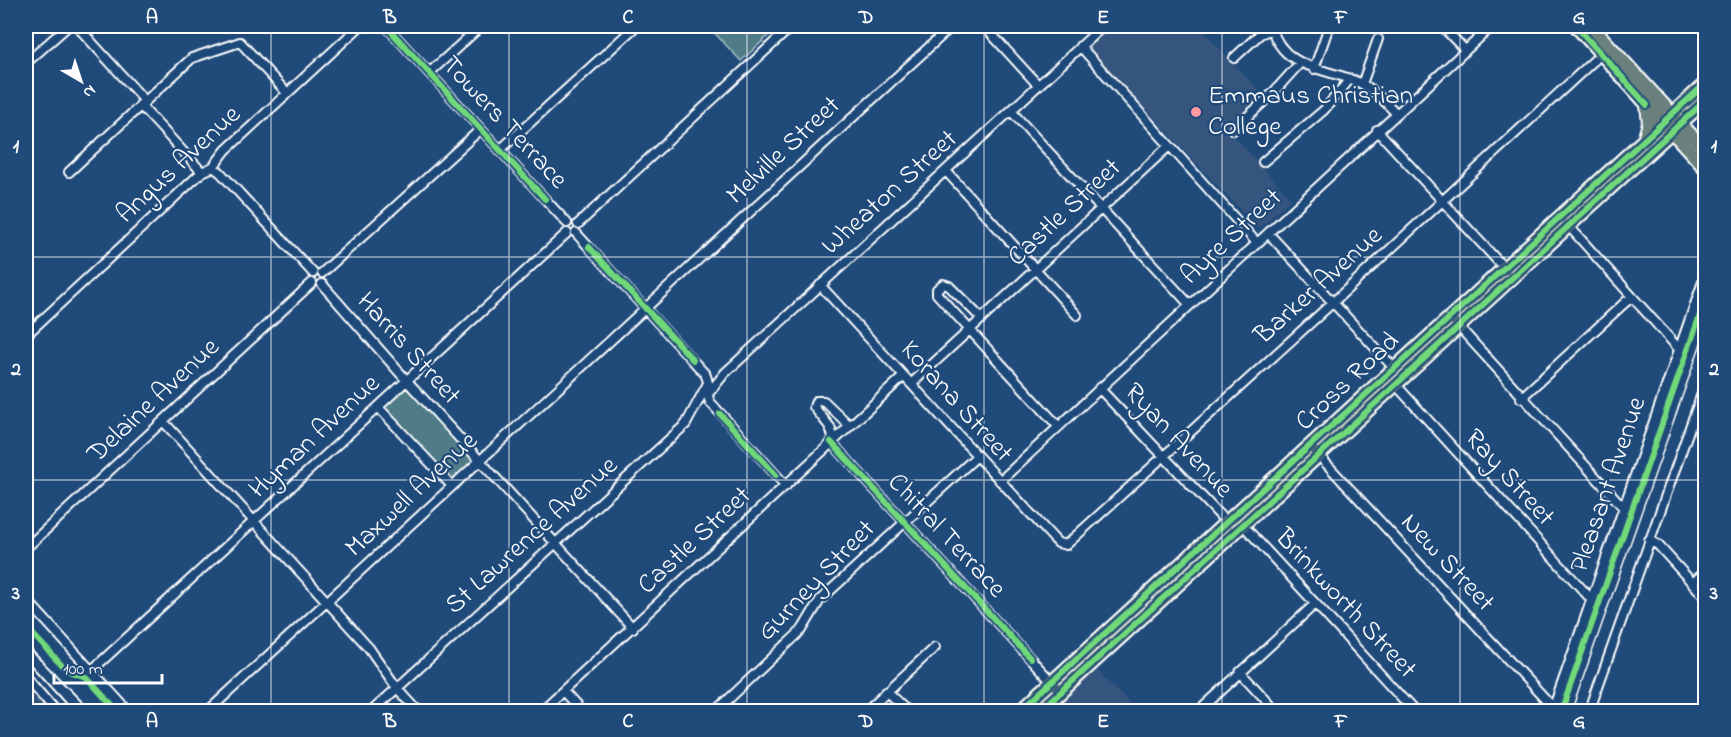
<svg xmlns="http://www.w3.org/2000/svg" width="1731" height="737" font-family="'Indie Flower',sans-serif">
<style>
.built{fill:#34547e}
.green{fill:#4f7c86;stroke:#a7bec2;stroke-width:1.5}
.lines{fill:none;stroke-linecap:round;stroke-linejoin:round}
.minor-casing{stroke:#fff;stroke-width:12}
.primary-casing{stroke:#fff;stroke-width:16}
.trunk-casing{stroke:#fff;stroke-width:16}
.minor{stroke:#1f4a7a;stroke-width:8}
.primary{stroke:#6a807c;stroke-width:12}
.trunk{stroke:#6a807c;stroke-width:12}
.tram{stroke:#fff;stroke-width:1.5}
.rail{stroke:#fff;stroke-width:2}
.cycleway-casing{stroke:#1f4a7a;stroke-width:10}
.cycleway{stroke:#71d979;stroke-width:6}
.grid{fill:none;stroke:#fff;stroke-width:1.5;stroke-opacity:0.55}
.poi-dot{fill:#ff9aa2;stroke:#1f4a7a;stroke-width:2}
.labels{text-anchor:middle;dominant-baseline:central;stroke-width:4.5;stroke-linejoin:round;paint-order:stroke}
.poi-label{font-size:27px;fill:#fff;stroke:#1f4a7a;text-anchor:start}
.street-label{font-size:27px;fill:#fff;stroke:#1f4a7a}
.neatline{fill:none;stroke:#fff;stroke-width:2}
.grid-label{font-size:20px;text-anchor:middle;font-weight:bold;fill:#fff}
</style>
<rect width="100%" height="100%" fill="#1f4a7a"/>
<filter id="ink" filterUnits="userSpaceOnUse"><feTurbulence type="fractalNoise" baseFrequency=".0167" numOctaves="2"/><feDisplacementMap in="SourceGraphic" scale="12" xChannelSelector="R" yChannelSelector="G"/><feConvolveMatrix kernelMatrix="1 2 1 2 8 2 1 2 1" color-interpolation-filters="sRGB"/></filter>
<g filter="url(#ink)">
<path class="built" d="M 1111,26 L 1199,26 L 1263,95 L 1227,128 L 1291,199 L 1258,229 L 1087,47 Z
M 1097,670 L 1131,705 L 1124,711 L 1049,711 Z
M 26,684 L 50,711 L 26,711 Z"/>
<path class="green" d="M 708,26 L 779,26 L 741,61 Z
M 406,380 L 479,460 L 452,485 L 378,406 Z"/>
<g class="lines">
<g class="minor-casing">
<path id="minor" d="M 77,26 L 145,101
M 386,26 L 567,223
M 984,26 L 1038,85
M 1271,26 C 1283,71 1326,67 1360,83 C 1375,90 1385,102 1396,113
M 1442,26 L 1465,50
M 1080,46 L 1257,243
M 1234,58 L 1260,34 L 1272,29
M 26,63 L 68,26
M 1314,69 L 1329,26
M 429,73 L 481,26
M 1362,84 L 1378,39
M 140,105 L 202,172
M 1011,111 L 1190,305
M 1233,130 L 1272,94 L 1300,63
M 1377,130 L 1506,270
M 500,150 L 636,26
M 1263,162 L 1324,110 L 1350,79
M 213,167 L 220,172 L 313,273
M 946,171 L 1077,315
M 69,172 L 192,58 L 240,42 L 287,93
M 578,224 L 792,26
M 1567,224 L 1679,349
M 576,233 L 705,374 C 711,383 705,392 710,402 L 786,486
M 1268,233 L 1394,368
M 322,273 L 481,129
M 322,284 L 407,381 L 633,628
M 820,285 L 1054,539 L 1058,543 L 1066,545 L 1329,306 L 1601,54
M 1450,317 L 1624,508
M 982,319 L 949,286 L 943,284 L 937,289 L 937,294 L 1058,426
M 26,335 L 202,172 L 213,167 L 226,150 L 360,26
M 911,384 L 1169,146
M 1396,385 L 1591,599
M 1099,388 L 1227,523
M 708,394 L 725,373 L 1103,26
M 1521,398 L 1631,297
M 378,407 L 452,486
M 1694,418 L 1701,420 L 1706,418
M 163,421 L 369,648 L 397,688 L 419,712
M 834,440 L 830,427 L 814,407 L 816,401 L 824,401 L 850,426
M 831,442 L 1061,692
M 1310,446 L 1553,708
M 1000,481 L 1492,26
M 1244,526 L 1415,712
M 1649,540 L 1658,545 L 1706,598
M 26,548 L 312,283
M 1693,583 L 1706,571
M 26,599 L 129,712
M 91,671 L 567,233
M 1240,672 L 1277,712
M 26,677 L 56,712
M 563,691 L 582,712
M 886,691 L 908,712
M 207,712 L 952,26
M 371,712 L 686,424 L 708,383
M 540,712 L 904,376
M 715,712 L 802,630 L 820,600 L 977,456
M 865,712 L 935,647
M 1198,712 L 1315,604
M 1552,712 L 1706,273
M 1589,712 L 1706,382
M 1702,712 L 1706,697"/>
</g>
<g class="primary-casing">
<path id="primary" d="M 1576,26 L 1706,169
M 1591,26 L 1706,151
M 1645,137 L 1649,123 L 1647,106"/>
</g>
<g class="trunk-casing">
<path id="trunk" d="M 1019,712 L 1706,83
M 1039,712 L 1706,100"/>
</g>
<use href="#minor" class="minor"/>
<use href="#primary" class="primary"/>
<use href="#trunk" class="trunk"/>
<path class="tram" d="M 1571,712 L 1706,329"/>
<path class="rail" d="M 26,645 L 92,712
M 26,660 L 73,712"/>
<g class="cycleway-casing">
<path id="cycleway" d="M 386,26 L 545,199
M 1576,26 L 1647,105
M 589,247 L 693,360
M 720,414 L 776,475
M 831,442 L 1030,658
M 26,627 L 66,670 L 86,677 L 118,712
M 1019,712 L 1706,83
M 1039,712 L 1706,100
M 1561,712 L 1706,298"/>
</g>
<use href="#cycleway" class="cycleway"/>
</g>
</g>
<path class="grid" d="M 271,26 L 271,712M 509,26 L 509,712M 747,26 L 747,712M 984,26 L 984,712M 1222,26 L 1222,712M 1460,26 L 1460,712M 26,257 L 1706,257M 26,480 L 1706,480"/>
<circle class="poi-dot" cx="1196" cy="112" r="6"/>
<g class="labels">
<g class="poi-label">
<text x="1208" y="96">Emmaus Christian<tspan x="1208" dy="31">College</tspan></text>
</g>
<g class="street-label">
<text transform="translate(504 123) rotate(47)">Towers Terrace</text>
<text transform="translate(784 151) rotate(-43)">Melville Street</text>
<text transform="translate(179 165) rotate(-43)">Angus Avenue</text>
<text transform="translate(890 193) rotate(-42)">Wheaton Street</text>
<text transform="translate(1065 213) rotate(-43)">Castle Street</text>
<text transform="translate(1232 237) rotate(-43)">Ayre Street</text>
<text transform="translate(1319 286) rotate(-42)">Barker Avenue</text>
<text transform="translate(408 349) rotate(48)">Harris Street</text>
<text transform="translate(1348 382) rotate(-43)">Cross Road</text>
<text transform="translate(154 401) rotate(-43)">Delaine Avenue</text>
<text transform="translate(956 402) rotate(48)">Korana Street</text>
<text transform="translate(315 437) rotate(-43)">Hyman Avenue</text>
<text transform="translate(1178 441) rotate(47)">Ryan Avenue</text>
<text transform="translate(1509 478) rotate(48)">Ray Street</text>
<text transform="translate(1609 485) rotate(-71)">Pleasant Avenue</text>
<text transform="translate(412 495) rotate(-43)">Maxwell Avenue</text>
<text transform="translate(532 536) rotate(-42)">St Lawrence Avenue</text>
<text transform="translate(946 536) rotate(47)">Chitral Terrace</text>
<text transform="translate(695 541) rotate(-43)">Castle Street</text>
<text transform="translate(1447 563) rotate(47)">New Street</text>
<text transform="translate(817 581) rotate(-46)">Gurney Street</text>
<text transform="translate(1345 604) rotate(47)">Brinkworth Street</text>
</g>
</g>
<rect width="1731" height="737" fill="none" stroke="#1f4a7a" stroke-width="66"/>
<g transform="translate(81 81) rotate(141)" stroke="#1f4a7a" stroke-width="4.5" paint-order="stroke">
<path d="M0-4.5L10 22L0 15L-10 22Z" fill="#ffffff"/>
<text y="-9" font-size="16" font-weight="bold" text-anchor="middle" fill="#ffffff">N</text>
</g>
<path d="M54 674v9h108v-9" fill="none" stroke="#ffffff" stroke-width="3"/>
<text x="63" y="674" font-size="18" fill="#ffffff" stroke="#1f4a7a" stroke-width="4.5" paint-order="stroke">100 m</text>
<rect x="33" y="33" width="1665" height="671" class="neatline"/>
<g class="grid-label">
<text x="152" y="23">A</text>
<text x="390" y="23">B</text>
<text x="628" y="23">C</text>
<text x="866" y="23">D</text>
<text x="1103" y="23">E</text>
<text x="1341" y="23">F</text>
<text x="1579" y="23">G</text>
<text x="16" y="152">1</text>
<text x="1714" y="152">1</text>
<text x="16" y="375">2</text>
<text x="1714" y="375">2</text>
<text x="16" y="599">3</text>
<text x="1714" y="599">3</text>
<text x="152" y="727">A</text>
<text x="390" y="727">B</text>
<text x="628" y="727">C</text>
<text x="866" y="727">D</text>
<text x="1103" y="727">E</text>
<text x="1341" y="727">F</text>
<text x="1579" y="727">G</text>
</g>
</svg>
